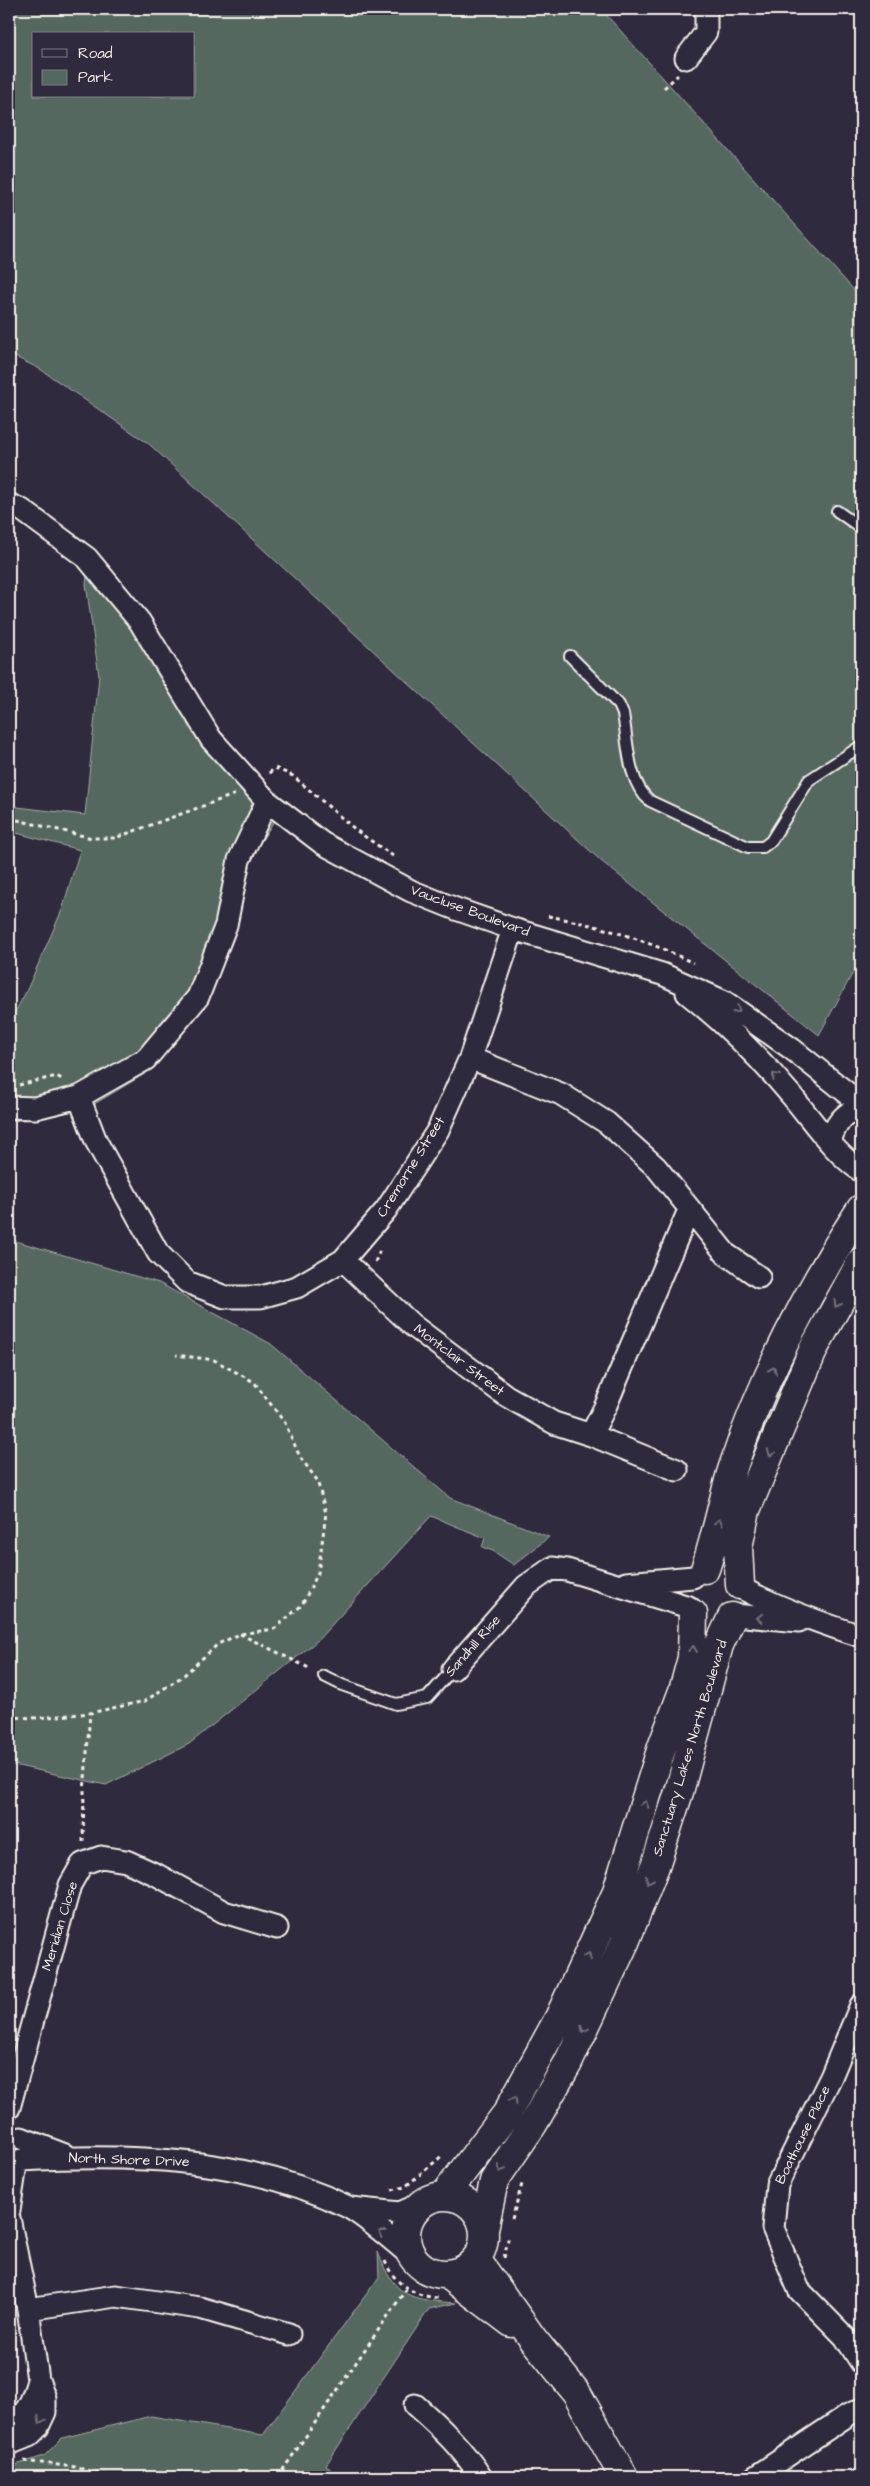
<svg xmlns="http://www.w3.org/2000/svg" width="870" height="2486" font-family="'Architects Daughter',sans-serif">
<style>
.green{fill:#556860;stroke:#a4aca4;fill-rule:evenodd}
.lines{fill:none;stroke-linecap:round;stroke-linejoin:round}
.lane-casing{stroke:#f4f1e8;stroke-width:14}
.street-casing{stroke:#f4f1e8;stroke-width:25}
.secondary-casing{stroke:#f4f1e8;stroke-width:31}
.path{stroke:#f4f1e8;stroke-width:3;stroke-dasharray:4 4;stroke-linecap:butt}
.lane{stroke:#2f2a3d;stroke-width:10}
.street{stroke:#2f2a3d;stroke-width:21}
.secondary{stroke:#2f2a3d;stroke-width:28}
.oneway{stroke:#747079}
.labels{text-anchor:middle;dominant-baseline:central;stroke-width:4;stroke-linejoin:round;paint-order:stroke}
.street-label{font-size:14px;fill:#f4f1e8;stroke:#2f2a3d}
</style>
<rect width="100%" height="100%" fill="#2f2a3d"/>
<filter id="ink" filterUnits="userSpaceOnUse"><feTurbulence type="fractalNoise" baseFrequency=".02" numOctaves="2"/><feDisplacementMap in="SourceGraphic" scale="10" xChannelSelector="R" yChannelSelector="G"/><feConvolveMatrix kernelMatrix="1 2 1 2 8 2 1 2 1" color-interpolation-filters="sRGB"/></filter>
<g filter="url(#ink)">
<path class="green" d="M 9,9 L 601,9 L 861,298 L 861,958 L 819,1035 L 601,861 L 149,444 L 40,369 L 9,354 ZM 34,34 L 194,34 L 194,96 L 34,96 Z
M 88,567 L 211,739 L 279,813 L 247,864 L 205,1001 L 153,1069 L 86,1109 L 35,1119 L 9,1121 L 9,1023 L 26,992 L 62,910 L 80,850 L 9,831 L 9,806 L 85,815 L 99,676 L 86,584 Z
M 9,1239 L 159,1283 L 271,1344 L 450,1498 L 549,1537 L 514,1565 L 493,1551 L 482,1547 L 485,1538 L 431,1516 L 317,1641 L 189,1744 L 106,1785 L 9,1764 Z
M 378,2252 C 394,2298 412,2300 456,2303 L 429,2309 L 326,2465 L 339,2477 L 9,2477 L 9,2467 L 44,2456 L 62,2438 L 151,2416 L 263,2435 L 379,2277 Z"/>
<g class="lines">
<g class="lane-casing">
<path id="lane" d="M 837,511 L 861,528
M 570,656 L 619,705 L 623,714 C 628,741 627,782 650,801 L 748,847 L 763,847 L 771,841 L 809,780 L 861,746
M 324,1676 L 342,1685 L 396,1704 L 427,1698 L 453,1669"/>
</g>
<g class="street-casing">
<path id="street" d="M 686,58 L 706,32 L 706,9
M 9,504 L 22,510 L 87,558 L 140,622 L 211,739 L 267,801 L 322,843 L 411,891 L 456,909 L 513,929 L 662,974 L 725,1002 L 792,1049 L 861,1104
M 687,993 C 726,1024 759,1057 791,1095 C 813,1121 833,1152 861,1171
M 470,1058 L 561,1094 L 607,1123 L 656,1167 L 726,1254 L 759,1277
M 79,1097 L 96,1141 L 158,1253 L 187,1282 L 225,1297 L 261,1297 L 297,1287 L 343,1260 L 386,1210 L 438,1130 L 470,1058 L 513,929
M 9,1107 L 35,1108 L 79,1097 L 146,1059 L 198,997 L 226,925 L 239,860 L 267,801
M 830,1142 C 835,1124 843,1114 861,1106
M 343,1260 L 412,1325 L 505,1395 L 554,1423 L 591,1435 L 677,1470
M 591,1435 L 606,1405 L 689,1210
M 626,1583 L 693,1577
M 741,1588 C 779,1608 820,1623 861,1636
M 734,1615 L 799,1621
M 453,1669 L 526,1586 L 552,1568 L 567,1570 L 689,1607
M 861,2005 L 831,2077 L 777,2185 L 773,2228 L 799,2290 L 845,2337 L 861,2362
M 9,2108 L 70,1885 L 82,1864 L 101,1857 L 126,1861 L 157,1875 L 224,1912 L 277,1928
M 21,2138 L 65,2155
M 21,2160 C 132,2154 246,2157 348,2207 C 368,2218 395,2243 414,2258
M 350,2208 L 400,2213 L 423,2203
M 9,2211 L 16,2165
M 9,2218 L 28,2309 L 38,2380 L 45,2398 L 45,2412 L 38,2427 L 29,2436 L 9,2444
M 28,2309 L 116,2296 L 200,2308 L 289,2334
M 415,2405 C 440,2427 463,2449 481,2477
M 9,2425 C 27,2415 33,2399 38,2380
M 755,2477 L 848,2415 L 861,2409"/>
</g>
<g class="secondary-casing">
<path id="secondary" d="M 705,1569 C 716,1537 722,1503 732,1470 C 761,1381 810,1286 861,1209
M 740,1585 L 738,1547 L 746,1510 L 814,1348 L 861,1262
M 444,2196 L 507,2113 L 559,2018 L 616,1894 L 662,1747 L 683,1691 L 692,1658 L 693,1614
M406 2235a39 39 0 1 1 78 0a39 39 0 1 1-78 0Z
M 484,2229 L 494,2181 L 533,2124 L 568,2063 L 625,1942 L 655,1866 L 679,1792 L 719,1645 L 732,1617
M 476,2259 L 533,2339 L 576,2392 L 624,2477
M 447,2274 L 512,2323"/>
</g>
<path class="path" d="M 664,88 L 678,75
M 269,773 L 275,768 L 293,776 L 357,831 L 393,856
M 9,818 L 92,838 L 115,838 L 236,794
M 548,916 C 598,925 648,940 693,963
M 19,1085 L 57,1076 L 63,1080
M 375,1262 L 380,1250
M 240,1634 L 311,1669
M 9,1717 L 38,1718 L 90,1713 L 145,1701 L 183,1676 L 218,1644 L 240,1634 L 274,1629 L 302,1605 L 318,1573 L 326,1513 L 317,1480 L 300,1457 L 285,1423 L 254,1382 L 214,1360 L 176,1355
M 83,1842 L 84,1792 L 90,1713
M 392,2190 L 405,2187 L 443,2155
M 512,2219 L 522,2184
M 504,2258 L 509,2235
M 385,2261 C 394,2284 414,2296 438,2298
M 24,2461 L 75,2467 L 112,2477
M 278,2477 L 407,2288"/>
<use href="#lane" class="lane"/>
<use href="#street" class="street"/>
<use href="#secondary" class="secondary"/>
</g>
<defs><path id="oneway-chevron" d="M-2-3.5L2.5 0L-2 3.5" fill="none" stroke-width="1.6" stroke-linecap="round" stroke-linejoin="round" transform="scale(1.25)"/></defs>
<g class="oneway">
<use href="#oneway-chevron" transform="translate(737 1010) rotate(35)"/>
<use href="#oneway-chevron" transform="translate(775 1076) rotate(-131)"/>
<use href="#oneway-chevron" transform="translate(837 1304) rotate(119)"/>
<use href="#oneway-chevron" transform="translate(773 1370) rotate(-66)"/>
<use href="#oneway-chevron" transform="translate(771 1453) rotate(111)"/>
<use href="#oneway-chevron" transform="translate(719 1522) rotate(-75)"/>
<use href="#oneway-chevron" transform="translate(760 1618) rotate(-174)"/>
<use href="#oneway-chevron" transform="translate(693 1649) rotate(-84)"/>
<use href="#oneway-chevron" transform="translate(645 1804) rotate(-72)"/>
<use href="#oneway-chevron" transform="translate(649 1880) rotate(112)"/>
<use href="#oneway-chevron" transform="translate(588 1956) rotate(-65)"/>
<use href="#oneway-chevron" transform="translate(584 2029) rotate(116)"/>
<use href="#oneway-chevron" transform="translate(514 2100) rotate(-62)"/>
<use href="#oneway-chevron" transform="translate(501 2169) rotate(121)"/>
<use href="#oneway-chevron" transform="translate(382 2233) rotate(-143)"/>
<use href="#oneway-chevron" transform="translate(41 2420) rotate(116)"/>
</g>
</g>
<g class="labels">
<g class="street-label">
<text transform="translate(470 911) rotate(20)">Vaucluse Boulevard</text>
<text transform="translate(411 1167) rotate(-58)">Cremorne Street</text>
<text transform="translate(459 1360) rotate(37)">Montclair Street</text>
<text transform="translate(473 1646) rotate(-49)">Sandhill Rise</text>
<text transform="translate(690 1748) rotate(-73)">Sanctuary Lakes North Boulevard</text>
<text transform="translate(60 1926) rotate(-73)">Meridian Close</text>
<text transform="translate(803 2135) rotate(-64)">Boathouse Place</text>
<text transform="translate(129 2160) rotate(2)">North Shore Drive</text>
</g>
</g>
<rect width="870" height="2486" fill="none" stroke="#2f2a3d" stroke-width="30"/>
<rect x="15" y="15" width="840" height="2456" fill="none" stroke="#f4f1e8" stroke-width="2" filter="url(#ink)"/>
<rect x="32" y="32" width="162" height="65" fill="#2f2a3d" stroke="#7e7a81"/>
<rect x="42" y="49" width="25" height="8" fill="#2f2a3d" stroke="#7e7a81"/>
<text x="78" y="58" font-size="15" fill="#f4f1e8">Road</text>
<rect x="42" y="70" width="25" height="15" fill="#556860" stroke="#7e7a81"/>
<text x="78" y="82" font-size="15" fill="#f4f1e8">Park</text>
</svg>
